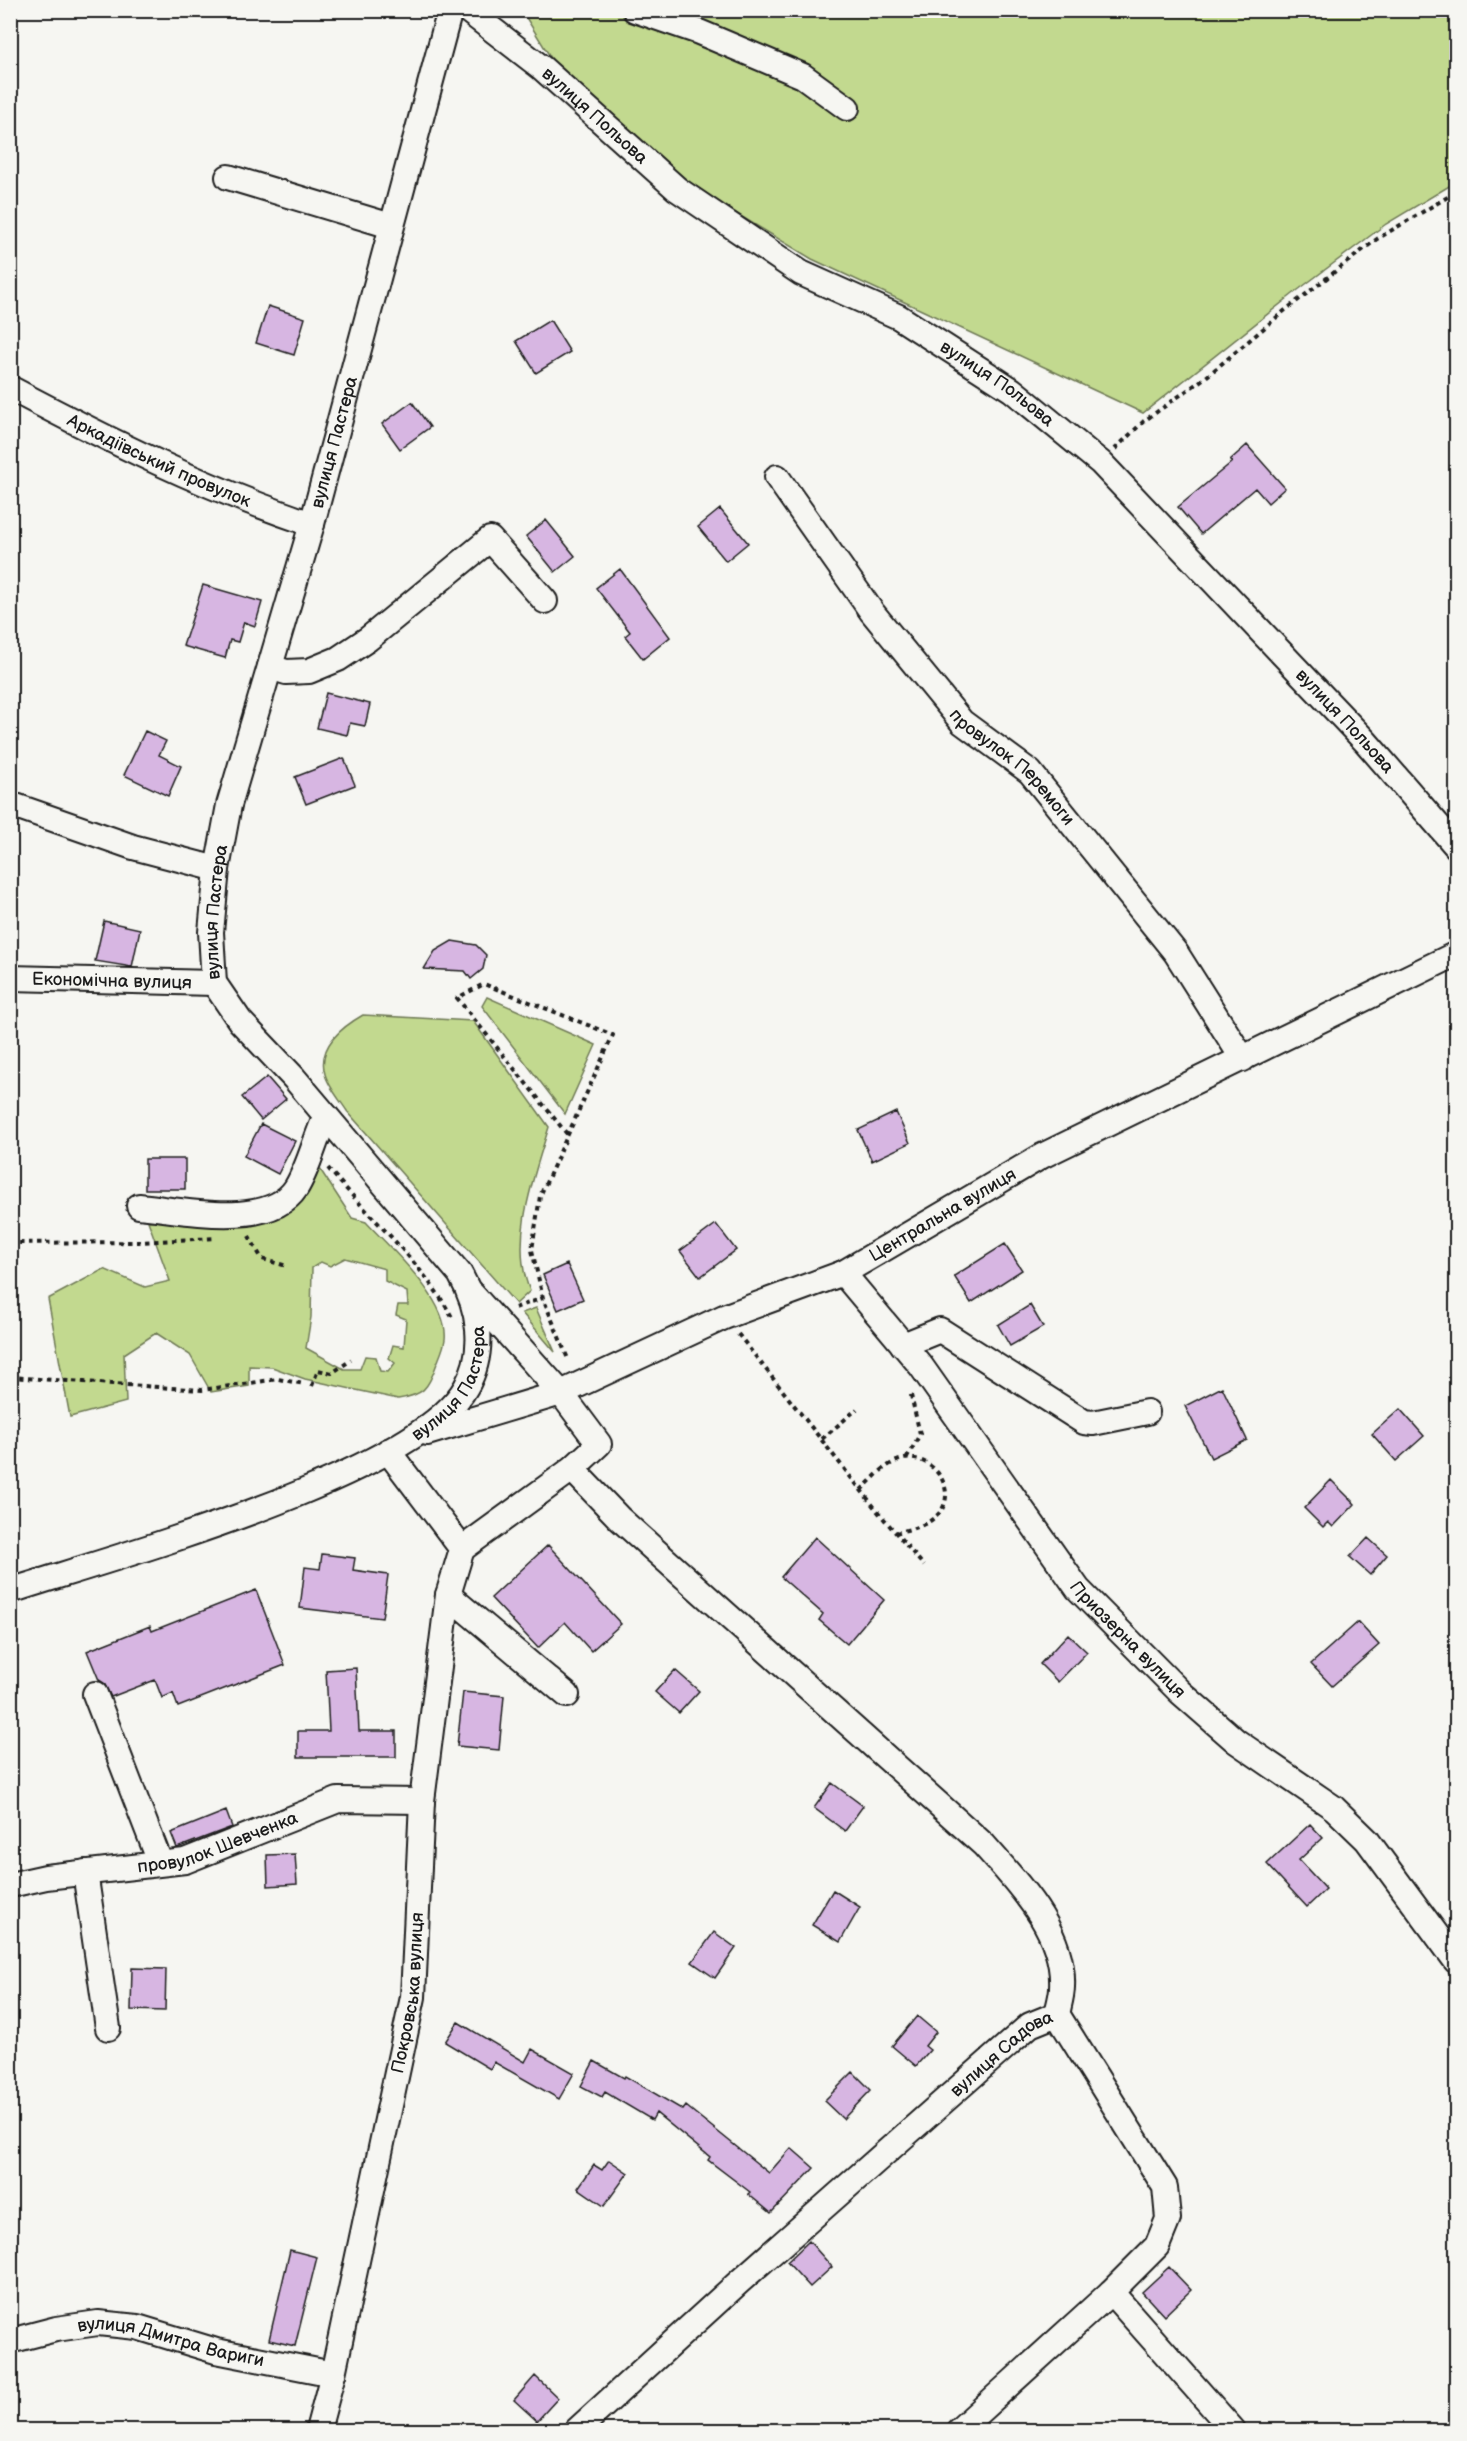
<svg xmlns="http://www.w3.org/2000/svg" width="1467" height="2441" font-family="'Balsamiq Sans',sans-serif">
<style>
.green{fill:#c2d98f;stroke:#6f7a56;stroke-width:1.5;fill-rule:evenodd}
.building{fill:#d7b6e2;stroke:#1c1c1c;stroke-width:1.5}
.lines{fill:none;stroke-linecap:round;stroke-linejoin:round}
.minor-casing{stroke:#1c1c1c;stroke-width:28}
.path{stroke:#1c1c1c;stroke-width:4;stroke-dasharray:4.5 4.5;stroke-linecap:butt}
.minor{stroke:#f6f6f2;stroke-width:24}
.labels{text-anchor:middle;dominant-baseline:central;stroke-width:5;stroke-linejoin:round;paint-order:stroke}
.street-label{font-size:18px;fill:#1c1c1c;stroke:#f6f6f2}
</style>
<rect width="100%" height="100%" fill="#f6f6f2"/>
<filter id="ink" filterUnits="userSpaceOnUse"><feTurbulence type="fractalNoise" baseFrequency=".0167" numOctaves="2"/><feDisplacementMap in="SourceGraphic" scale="12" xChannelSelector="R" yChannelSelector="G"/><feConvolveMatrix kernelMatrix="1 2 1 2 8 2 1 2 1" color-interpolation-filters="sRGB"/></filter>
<g filter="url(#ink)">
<path class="green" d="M 522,11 L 1456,11 L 1456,182 L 1386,224 L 1298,290 L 1143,413 L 812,259 L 691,186 L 554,63 Z
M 487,997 L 596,1045 L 565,1114 L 482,1006 Z
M 363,1015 L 473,1021 L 549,1127 C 534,1176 509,1242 530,1291 L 516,1304 L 347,1111 C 340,1100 328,1086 325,1074 C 317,1047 342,1027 363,1015 Z
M 316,1163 L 352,1218 L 366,1222 C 391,1249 449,1300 445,1339 C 444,1348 439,1358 436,1366 C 428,1389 423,1395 398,1399 L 305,1379 L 272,1367 L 249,1366 L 249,1386 L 211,1392 L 190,1355 L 156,1333 L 124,1354 L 126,1402 L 70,1417 L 48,1299 L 104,1269 L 145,1287 L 170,1281 L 148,1221 L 186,1219 L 237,1223 ZM 345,1258 L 385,1269 L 385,1281 L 407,1292 L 408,1305 L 398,1305 L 396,1315 L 406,1319 L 404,1347 L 393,1345 L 389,1358 L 395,1363 L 388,1372 L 380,1371 L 376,1357 L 365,1356 L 360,1369 L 344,1369 L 306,1348 L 311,1317 L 312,1268 L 321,1262 L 330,1266 Z
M 536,1308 L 555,1352 L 522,1313 Z"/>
<path class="building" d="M 268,306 L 305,318 L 294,355 L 256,343 Z
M 550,320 L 570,352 L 536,373 L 516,341 Z
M 412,402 L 430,427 L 400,449 L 382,424 Z
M 1247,445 L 1285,488 L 1268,503 L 1255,488 L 1201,534 L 1178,507 L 1232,462 L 1230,460 Z
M 720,509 L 748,543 L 726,561 L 698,527 Z
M 546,520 L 575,556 L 555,572 L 526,536 Z
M 620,569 L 670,637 L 643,659 L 625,636 L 630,632 L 596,588 Z
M 203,585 L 262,602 L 255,626 L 244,622 L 238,642 L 230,640 L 225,658 L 183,646 Z
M 326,693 L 370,704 L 365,726 L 350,723 L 347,735 L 317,728 Z
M 145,731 L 166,741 L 159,755 L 181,766 L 168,796 L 124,775 Z
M 344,758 L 355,785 L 306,804 L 295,777 Z
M 104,921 L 140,929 L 132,967 L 95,961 Z
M 452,941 L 476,945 L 486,955 L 483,969 L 471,979 L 465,971 L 424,969 L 435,951 Z
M 267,1077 L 286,1099 L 261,1120 L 242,1097 Z
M 896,1112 L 910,1143 L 872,1161 L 858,1130 Z
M 261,1124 L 295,1141 L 278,1174 L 244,1156 Z
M 145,1159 L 185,1159 L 185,1189 L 145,1189 Z
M 716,1224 L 736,1250 L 700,1277 L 680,1251 Z
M 1005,1244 L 1022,1270 L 971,1303 L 954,1276 Z
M 567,1264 L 583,1299 L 558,1310 L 543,1275 Z
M 1030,1305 L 1043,1327 L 1010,1346 L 998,1325 Z
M 1222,1387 L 1247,1440 L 1211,1458 L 1185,1406 Z
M 1400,1409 L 1424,1436 L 1396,1461 L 1372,1434 Z
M 1331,1480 L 1355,1504 L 1333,1527 L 1328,1522 L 1323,1527 L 1304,1508 Z
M 815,1537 L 884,1600 L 847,1644 L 819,1620 L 823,1614 L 781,1577 Z
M 1368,1538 L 1387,1555 L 1370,1575 L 1350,1557 Z
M 548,1545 L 621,1624 L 591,1651 L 565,1622 L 538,1648 L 491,1598 Z
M 322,1554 L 355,1558 L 353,1570 L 388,1575 L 382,1618 L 300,1608 L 305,1567 L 320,1569 Z
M 256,1590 L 285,1665 L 178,1707 L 173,1693 L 162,1698 L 155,1680 L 111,1697 L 104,1683 L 99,1680 L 87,1651 L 150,1626 L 152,1631 Z
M 1358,1622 L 1379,1645 L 1332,1686 L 1311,1664 Z
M 1068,1634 L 1087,1652 L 1058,1682 L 1040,1664 Z
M 356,1668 L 359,1731 L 396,1731 L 396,1757 L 298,1757 L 298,1731 L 329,1731 L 326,1670 Z
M 675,1670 L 699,1691 L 679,1713 L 655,1692 Z
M 463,1692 L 504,1696 L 499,1750 L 457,1746 Z
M 832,1783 L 863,1806 L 845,1831 L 814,1808 Z
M 226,1811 L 232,1827 L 177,1848 L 171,1833 Z
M 1310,1824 L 1323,1838 L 1299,1860 L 1326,1889 L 1307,1907 L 1267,1864 Z
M 295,1854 L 297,1884 L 268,1886 L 267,1855 Z
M 833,1890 L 860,1907 L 840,1942 L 812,1925 Z
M 714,1932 L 736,1948 L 715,1978 L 692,1962 Z
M 132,1968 L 166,1969 L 165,2011 L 131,2010 Z
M 917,2016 L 936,2032 L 925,2046 L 930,2050 L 916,2066 L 892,2046 Z
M 458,2022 L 525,2062 L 532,2049 L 574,2073 L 559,2099 L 494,2062 L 490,2069 L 445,2042 Z
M 594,2061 L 624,2078 L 625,2076 L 683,2110 L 686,2106 L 769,2173 L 791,2148 L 814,2168 L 771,2213 L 748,2194 L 750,2192 L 708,2160 L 710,2157 L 656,2113 L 652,2120 L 605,2092 L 602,2097 L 581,2086 Z
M 853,2072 L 871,2090 L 843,2119 L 824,2101 Z
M 609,2160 L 628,2173 L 604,2206 L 578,2188 L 594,2165 L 602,2170 Z
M 809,2241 L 832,2267 L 810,2287 L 787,2262 Z
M 290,2250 L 317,2257 L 295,2346 L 269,2340 Z
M 1169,2267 L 1191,2290 L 1164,2316 L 1142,2292 Z
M 535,2376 L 558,2398 L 537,2421 L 514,2400 Z"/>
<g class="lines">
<g class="minor-casing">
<g id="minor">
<path id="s1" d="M 467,10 L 542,68 L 677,189 L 801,273 L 899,317 L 1012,390 L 1101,463 L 1366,742 L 1456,846"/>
<path d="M 635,10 L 699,32 L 803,76 L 847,108"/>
<path d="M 228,177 L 391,226"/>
<path id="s2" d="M 10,388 C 108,440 206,489 312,524"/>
<path id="s3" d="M 777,477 L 872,612 L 962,722 L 1030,772 L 1176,953 L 1243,1059"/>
<path d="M 270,667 L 286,672 L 309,671 L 338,659 L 368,639 L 490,539 L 545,601"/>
<path d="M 10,804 L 133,847 L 217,869"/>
<path id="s4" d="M 10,978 L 214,983"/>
<path d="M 139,1206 C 182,1210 269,1230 296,1188 C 309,1167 315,1139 326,1116"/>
<path id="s5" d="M 843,1273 L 921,1366 L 1078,1589 L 1180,1692 L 1236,1741 L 1334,1808 L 1367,1840 L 1456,1961"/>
<path d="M 472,1294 L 561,1393 L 599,1444 L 572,1469 L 620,1519 L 984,1845 C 1018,1884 1065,1931 1062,1987 C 1062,1995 1059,2005 1057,2014"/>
<path d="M 903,1345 L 940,1330 L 1084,1422 L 1093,1423 L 1147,1412"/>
<path id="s6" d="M 427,1433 L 561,1393 L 724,1317 L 843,1273 L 1042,1156 L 1456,954"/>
<path d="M 388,1451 L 462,1549 L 572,1469"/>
<path id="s7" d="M 10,1591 C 111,1558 417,1475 466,1387 C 487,1350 479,1308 460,1274 L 294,1078 L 240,1021 L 214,983 L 211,932 L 217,869 L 229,805 L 312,524 L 450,10"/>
<path d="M 448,1595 L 567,1695"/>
<path d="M 95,1694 L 160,1862"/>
<path d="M 85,1872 L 108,2028"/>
<path id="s8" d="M 10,1885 L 46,1877 L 185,1861 L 338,1800 L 422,1801"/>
<path d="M 1111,2292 L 1233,2430"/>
<path id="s9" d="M 10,2341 L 56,2329 L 98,2323 L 137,2327 L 216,2351 L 333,2374"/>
<path id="s10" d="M 318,2430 L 333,2374 L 413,1997 L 422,1801 L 448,1595 L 462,1549"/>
<path id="s11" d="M 577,2430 L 739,2282 L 1030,2025 L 1057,2014 L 1165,2187 L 1168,2219 L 1157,2246 L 1111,2292 L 959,2430"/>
</g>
</g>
<path class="path" d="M 1115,449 L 1144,421 L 1206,377 L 1283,312 L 1377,239 L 1456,192
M 567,1134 L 457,998 L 484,984 L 613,1035 L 540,1196 L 532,1250 L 543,1298 L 568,1359
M 328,1168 C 368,1216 424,1264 453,1319
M 249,1236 L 262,1259 L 287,1266
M 10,1243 L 141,1242 L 215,1238
M 515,1308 L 543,1298
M 738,1334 L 879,1513 L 924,1566
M 10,1377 L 202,1390 L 278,1379 L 304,1384
M 312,1386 L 318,1370 L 332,1373 L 351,1360
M 822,1439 L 857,1409
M 907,1458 L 920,1434 L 910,1391
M 861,1490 C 872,1480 883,1466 897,1461 C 930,1447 965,1494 934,1518 C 923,1527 909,1529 896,1533"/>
<use href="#minor" class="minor"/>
</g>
</g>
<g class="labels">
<g class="street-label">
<text stroke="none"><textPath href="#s1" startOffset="166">вулиця Польова</textPath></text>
<text stroke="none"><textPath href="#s1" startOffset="652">вулиця Польова</textPath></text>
<text stroke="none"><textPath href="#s7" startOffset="1563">вулиця Пастера</textPath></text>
<text stroke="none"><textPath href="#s2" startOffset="166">Аркадіївський провулок</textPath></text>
<text stroke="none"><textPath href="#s1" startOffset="1138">вулиця Польова</textPath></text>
<text stroke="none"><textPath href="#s3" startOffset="375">провулок Перемоги</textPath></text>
<text stroke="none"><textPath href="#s7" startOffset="1077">вулиця Пастера</textPath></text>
<text stroke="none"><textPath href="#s4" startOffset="102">Економічна вулиця</textPath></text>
<text stroke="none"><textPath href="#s6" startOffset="562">Центральна вулиця</textPath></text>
<text stroke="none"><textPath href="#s7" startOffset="501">вулиця Пастера</textPath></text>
<text stroke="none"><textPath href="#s5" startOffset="465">Приозерна вулиця</textPath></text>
<text stroke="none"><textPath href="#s8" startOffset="213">провулок Шевченка</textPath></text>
<text stroke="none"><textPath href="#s10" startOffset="447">Покровська вулиця</textPath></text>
<text stroke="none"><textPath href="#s11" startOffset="568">вулиця Садова</textPath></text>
<text stroke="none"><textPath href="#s9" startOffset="165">вулиця Дмитра Вариги</textPath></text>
</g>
</g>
<rect width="1467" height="2441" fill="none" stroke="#f6f6f2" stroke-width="36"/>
<rect x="18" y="18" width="1431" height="2405" fill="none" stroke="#1c1c1c" stroke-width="2" filter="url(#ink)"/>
</svg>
